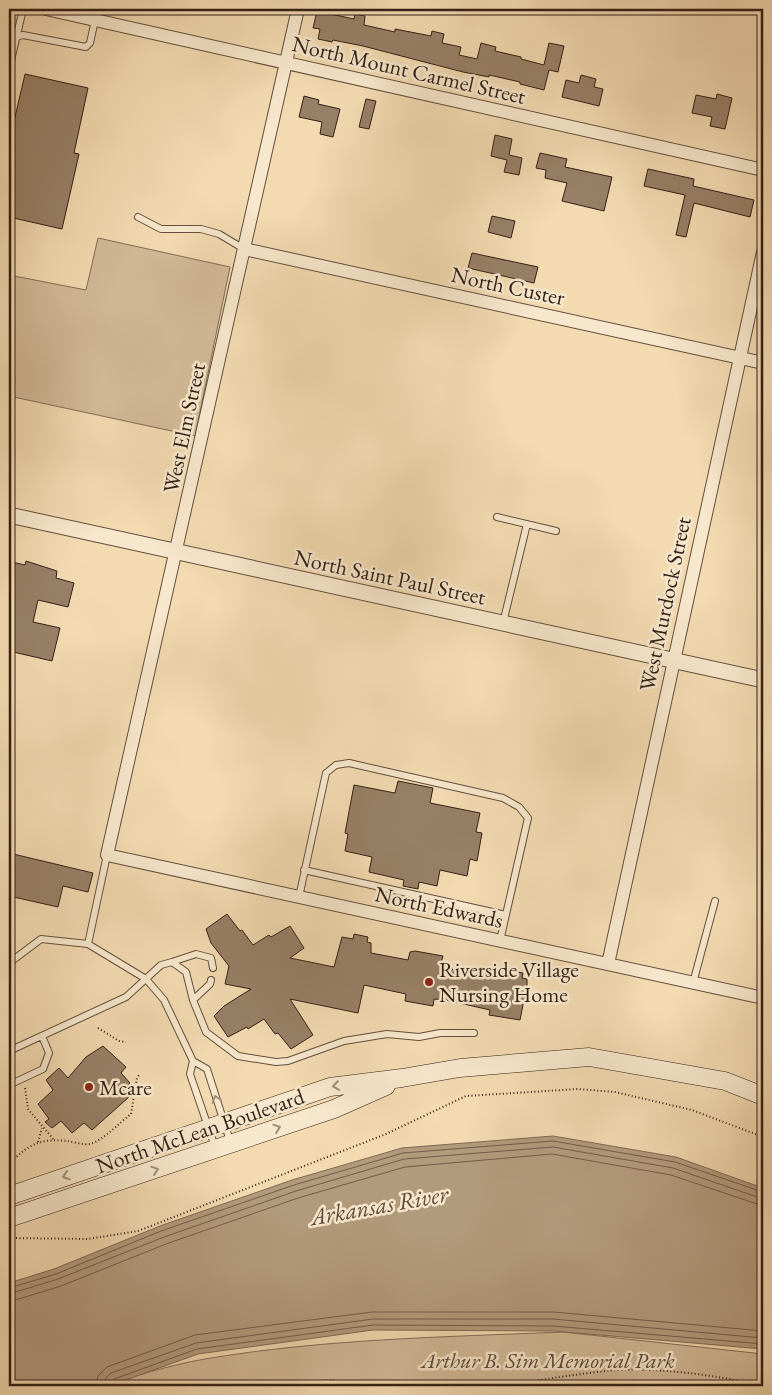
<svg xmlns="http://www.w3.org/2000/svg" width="772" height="1395" font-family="'EB Garamond',serif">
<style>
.green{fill:#d2ba97;stroke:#826c56}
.water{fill:#b29a7c;stroke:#7f6953}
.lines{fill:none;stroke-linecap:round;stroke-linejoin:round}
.shore{stroke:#725c49;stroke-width:1}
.building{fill:#978067;stroke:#331f16}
.service-casing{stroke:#634e3d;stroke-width:8}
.minor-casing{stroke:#634e3d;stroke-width:14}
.tertiary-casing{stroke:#634e3d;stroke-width:17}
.secondary-casing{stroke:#331f16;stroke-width:19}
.path{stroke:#331f16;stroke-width:2;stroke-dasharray:1 2.5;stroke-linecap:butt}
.service{stroke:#f7e7cc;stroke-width:6}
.minor{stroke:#f7e7cc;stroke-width:12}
.tertiary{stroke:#f7e7cc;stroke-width:15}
.secondary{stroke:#f7e7cc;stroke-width:18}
.oneway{stroke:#9f8d7a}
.poi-dot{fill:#8f2418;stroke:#f7e7cc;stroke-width:2}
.labels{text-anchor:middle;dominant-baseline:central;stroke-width:5;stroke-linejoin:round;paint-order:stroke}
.street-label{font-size:22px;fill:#331f16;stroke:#f7e7cc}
.poi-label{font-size:22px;fill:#331f16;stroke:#f7e7cc;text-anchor:start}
.park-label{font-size:22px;font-style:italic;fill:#5b4636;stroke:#f7e7cc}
.water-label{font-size:24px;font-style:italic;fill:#5f4a3a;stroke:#f7e7cc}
</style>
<rect width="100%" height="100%" fill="#f3dab1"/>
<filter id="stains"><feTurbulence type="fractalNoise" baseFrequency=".004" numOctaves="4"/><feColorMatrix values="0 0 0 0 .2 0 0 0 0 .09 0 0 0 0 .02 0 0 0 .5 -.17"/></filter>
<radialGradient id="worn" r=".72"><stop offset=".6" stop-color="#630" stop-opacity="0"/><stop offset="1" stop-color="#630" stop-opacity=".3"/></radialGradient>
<path class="green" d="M 98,238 L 230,267 L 195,436 L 9,396 L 9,275 L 86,290 Z
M 563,1332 L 763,1354 L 763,1386 L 98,1386 C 134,1377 169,1365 205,1359 C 323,1339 444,1337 563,1332 Z"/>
<path class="water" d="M 553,1136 L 676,1157 L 763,1188 L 763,1349 L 553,1331 L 373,1330 L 198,1354 L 109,1386 L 9,1386 L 9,1283 L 54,1269 L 160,1226 L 292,1180 L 402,1148 Z"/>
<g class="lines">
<path class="shore" d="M 9,1288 L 56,1274 L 161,1231 L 294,1185 L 403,1153 L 553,1141 L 675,1162 L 763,1192
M 9,1294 L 58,1279 L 164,1237 L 296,1191 L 404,1159 L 553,1147 L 673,1168 L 763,1199
M 9,1302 L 61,1286 L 166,1244 L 298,1198 L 405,1167 L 552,1154 L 671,1175 L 763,1206
M 96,1386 L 98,1376 L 107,1367 L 195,1335 L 372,1312 L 554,1312 L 763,1331
M 104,1386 L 106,1378 L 111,1373 L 196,1343 L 373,1319 L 553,1319 L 763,1338
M 110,1386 L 114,1379 L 197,1349 L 373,1325 L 553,1326 L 763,1344"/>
</g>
<path class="building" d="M 317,11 L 354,19 L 355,14 L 365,16 L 364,25 L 395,32 L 395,29 L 431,36 L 432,31 L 444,34 L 442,43 L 461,47 L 459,55 L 477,59 L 481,43 L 496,47 L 495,51 L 521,57 L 521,59 L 544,65 L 549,43 L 564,46 L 558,72 L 549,70 L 544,90 L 520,84 L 520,82 L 489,75 L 489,77 L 463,72 L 363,46 L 333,40 L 332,42 L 318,39 L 320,29 L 313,28 Z
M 25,74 L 88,88 L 74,153 L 79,154 L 62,229 L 9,217 L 9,143 Z
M 581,75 L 596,79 L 594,87 L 603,89 L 599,106 L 562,97 L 566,80 L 579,83 Z
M 717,94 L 732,98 L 725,129 L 710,126 L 712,117 L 692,113 L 696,95 L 716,99 Z
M 304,96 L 319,100 L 318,104 L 340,109 L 333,137 L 320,134 L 322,122 L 299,117 Z
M 366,99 L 376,101 L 369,129 L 359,127 Z
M 495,135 L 512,139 L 509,155 L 522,158 L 519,175 L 504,172 L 507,160 L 491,156 Z
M 540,153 L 567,159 L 565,167 L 612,177 L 604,211 L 562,201 L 567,183 L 545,178 L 546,170 L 536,168 Z
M 648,169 L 694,179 L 693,186 L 754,200 L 750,217 L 694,203 L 686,237 L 676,235 L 685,195 L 644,186 Z
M 492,216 L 515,221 L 511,238 L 488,232 Z
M 472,253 L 538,267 L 534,283 L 468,268 Z
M 26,561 L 57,571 L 56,578 L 74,583 L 68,607 L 38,600 L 33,622 L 60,628 L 52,661 L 9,651 L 9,619 L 14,596 L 9,594 L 9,568 L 12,562 L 25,565 Z
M 398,781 L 433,788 L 430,803 L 480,813 L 476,832 L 482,833 L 477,861 L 470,859 L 467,876 L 440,870 L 437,886 L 419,882 L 418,889 L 403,886 L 404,880 L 369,872 L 372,857 L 345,851 L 348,834 L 345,833 L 354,785 L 395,793 Z
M 9,853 L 93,873 L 88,892 L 63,886 L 58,907 L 9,896 Z
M 227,914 L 240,931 L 242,930 L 253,945 L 269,935 L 271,937 L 290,926 L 304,948 L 290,958 L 334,967 L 342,937 L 353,939 L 354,934 L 368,937 L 367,942 L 371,943 L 371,953 L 408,960 L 410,952 L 415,951 L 443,956 L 440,967 L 495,977 L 498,968 L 523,973 L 522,978 L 527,979 L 527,985 L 520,1020 L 489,1015 L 490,1010 L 446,1000 L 434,999 L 433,1006 L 405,1001 L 406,994 L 364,985 L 358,1013 L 290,999 L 313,1035 L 291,1049 L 278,1033 L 275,1034 L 264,1019 L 248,1029 L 247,1027 L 228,1037 L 214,1016 L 224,1006 L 251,989 L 225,984 L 229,966 L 211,943 L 206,929 Z
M 103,1046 L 126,1067 L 121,1073 L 130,1083 L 123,1090 L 129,1097 L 92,1130 L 84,1123 L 72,1133 L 61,1121 L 52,1128 L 45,1122 L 49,1119 L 38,1104 L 53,1090 L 46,1080 L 59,1068 L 68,1078 L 86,1057 Z"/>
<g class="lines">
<g class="service-casing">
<path id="service" d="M 9,35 L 16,37 L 23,35 L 86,47 L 90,43 L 95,20
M 9,69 L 23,9
M 138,217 L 161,229 L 201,229 L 219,234 L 244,249
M 497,517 L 556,531
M 503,623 L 527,524
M 107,855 L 88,944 L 146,979 L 164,1000 L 193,1061 L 207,1069 L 230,1141
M 304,870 L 506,915
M 299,897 L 326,773 L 336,765 L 349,763 L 503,798 L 519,807 L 528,818 L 500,941
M 172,962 L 196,954 L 211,958 L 213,968
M 9,963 L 41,939 L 88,944
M 693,983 L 715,901
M 193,1000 L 210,984 L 211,980
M 9,1051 L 126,997 L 161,965 L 172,962 L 186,972 L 193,1000 L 206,1032 L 238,1056 L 276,1062 L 288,1061 L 344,1041 L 387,1034 L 419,1037 L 440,1033 L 474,1033
M 193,1061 L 190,1074 L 215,1147
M 9,1085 L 43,1069 L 49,1053 L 42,1036"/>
</g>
<g class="minor-casing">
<path id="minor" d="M 46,9 L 763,170
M 298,9 L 107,855 L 763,998
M 244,249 L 763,363
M 608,964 L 763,252"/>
</g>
<g class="tertiary-casing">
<path id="tertiary" d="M 9,515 L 763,680"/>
</g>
<g class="secondary-casing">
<path id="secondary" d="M 9,1196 L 330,1087 L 402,1078 L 460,1068 L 589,1057 L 725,1081 L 763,1096
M 9,1218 L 334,1109 L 386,1086"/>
</g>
<path class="path" d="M 98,1028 L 119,1041 L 126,1042
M 25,1088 L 28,1109 L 54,1140
M 38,1142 L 42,1128
M 9,1164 C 28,1145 39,1138 67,1141 C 74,1142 83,1145 90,1144 C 104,1140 119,1123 131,1114 L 137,1078 L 140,1074
M 9,1238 L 88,1239 L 138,1231 L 386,1134 L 466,1096 L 578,1089 L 615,1092 L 692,1110 L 763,1137
M 267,1386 L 331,1380 L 370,1386
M 500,1386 C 535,1381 570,1375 606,1371 C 647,1366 720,1375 761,1386"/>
<use href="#service" class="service"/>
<use href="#minor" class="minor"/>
<use href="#tertiary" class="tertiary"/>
<use href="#secondary" class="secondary"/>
</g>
<defs><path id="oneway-chevron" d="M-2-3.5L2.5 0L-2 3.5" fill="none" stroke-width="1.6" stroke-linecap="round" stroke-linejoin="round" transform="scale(1.25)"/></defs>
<g class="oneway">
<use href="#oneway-chevron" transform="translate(336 1086) rotate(172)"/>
<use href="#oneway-chevron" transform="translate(216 1099) rotate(-108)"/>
<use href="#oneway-chevron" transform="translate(277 1128) rotate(-19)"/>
<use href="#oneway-chevron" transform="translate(155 1170) rotate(-19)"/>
<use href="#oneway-chevron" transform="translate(66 1176) rotate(161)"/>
</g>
<g class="poi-dot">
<circle cx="429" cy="982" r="5"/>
<circle cx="89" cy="1087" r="5"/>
</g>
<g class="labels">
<g class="street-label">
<text transform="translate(409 70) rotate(13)">North Mount Carmel Street</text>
<text transform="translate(508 286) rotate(12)">North Custer</text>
<text transform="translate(184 428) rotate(-78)">West Elm Street</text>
<text transform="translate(390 577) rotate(12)">North Saint Paul Street</text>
<text transform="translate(665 604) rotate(-78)">West Murdock Street</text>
<text transform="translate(439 907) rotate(12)">North Edwards</text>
<text transform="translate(200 1131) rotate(-19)">North McLean Boulevard</text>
</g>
<g class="poi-label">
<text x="439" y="969">Riverside Village<tspan x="439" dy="25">Nursing Home</tspan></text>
<text x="99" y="1087">Mcare</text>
</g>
<g class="park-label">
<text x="548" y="1360">Arthur B. Sim Memorial Park</text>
</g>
<g class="water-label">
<text transform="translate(379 1205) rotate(-10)">Arkansas River</text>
</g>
</g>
<rect width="772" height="1395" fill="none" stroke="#f3dab1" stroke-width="30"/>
<rect x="10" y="10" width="752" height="1375" fill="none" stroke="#331f16" stroke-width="2.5"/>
<rect x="15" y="15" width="742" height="1365" fill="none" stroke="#331f16"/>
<rect width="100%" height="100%" filter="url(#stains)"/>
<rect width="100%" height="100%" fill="url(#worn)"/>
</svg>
